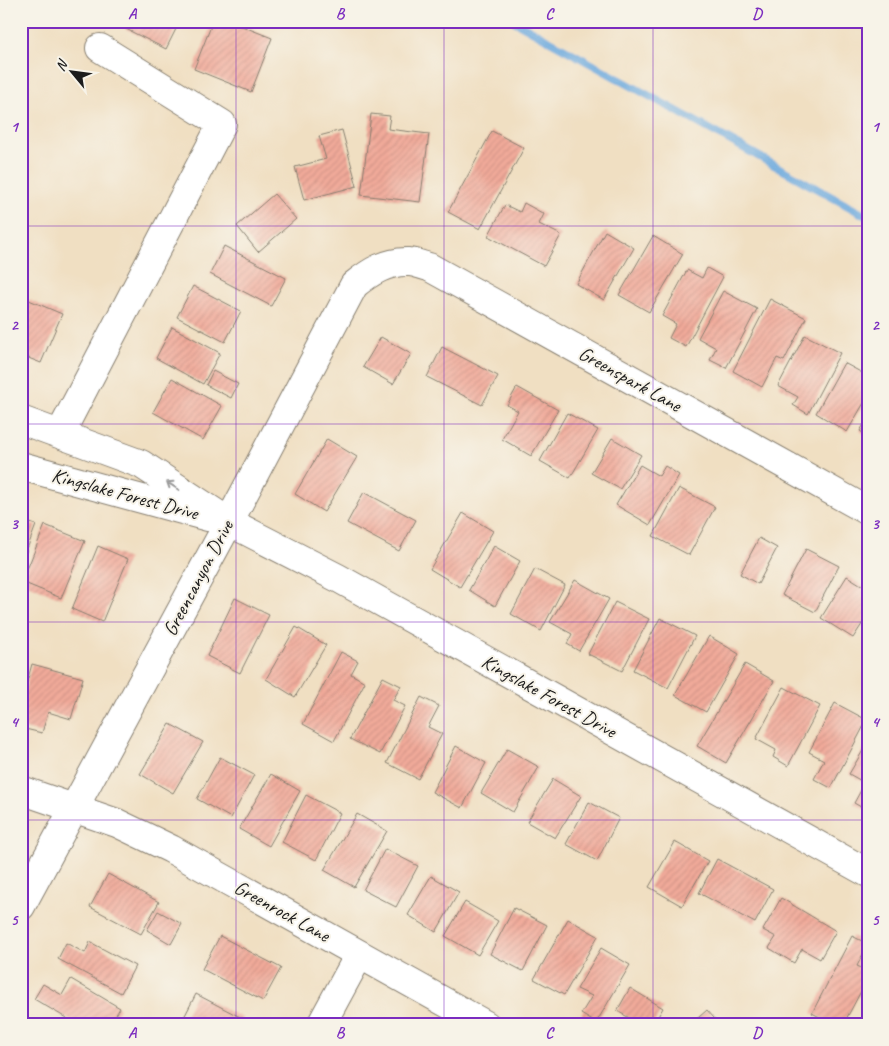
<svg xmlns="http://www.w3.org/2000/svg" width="889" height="1046" font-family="Caveat,sans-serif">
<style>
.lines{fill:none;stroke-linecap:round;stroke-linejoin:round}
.stream{stroke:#6ba8dd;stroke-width:8}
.building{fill:url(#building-hatch)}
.minor-casing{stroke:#867e6f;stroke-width:30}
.minor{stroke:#fff;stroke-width:28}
.oneway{stroke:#999}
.grid{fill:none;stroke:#7b2cbf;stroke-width:1;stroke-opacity:0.55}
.labels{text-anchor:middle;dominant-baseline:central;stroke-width:4;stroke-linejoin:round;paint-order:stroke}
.street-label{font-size:20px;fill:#1c1c1c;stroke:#f7f3e8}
.neatline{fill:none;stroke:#7b2cbf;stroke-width:2}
.grid-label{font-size:16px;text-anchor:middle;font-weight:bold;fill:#7b2cbf}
</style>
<defs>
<pattern id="building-hatch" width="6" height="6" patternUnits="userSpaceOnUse" patternTransform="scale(1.25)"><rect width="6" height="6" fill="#f1aa9a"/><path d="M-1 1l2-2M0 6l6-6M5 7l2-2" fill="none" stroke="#ce9284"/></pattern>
</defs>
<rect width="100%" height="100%" fill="#f7f3e8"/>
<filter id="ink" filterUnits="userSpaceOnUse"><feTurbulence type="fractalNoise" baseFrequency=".02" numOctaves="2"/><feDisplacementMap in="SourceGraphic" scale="10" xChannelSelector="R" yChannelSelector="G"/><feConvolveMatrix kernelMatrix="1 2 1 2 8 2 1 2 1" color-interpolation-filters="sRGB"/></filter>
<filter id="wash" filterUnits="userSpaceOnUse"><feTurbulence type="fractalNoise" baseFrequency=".0096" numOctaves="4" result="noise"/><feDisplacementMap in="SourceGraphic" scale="20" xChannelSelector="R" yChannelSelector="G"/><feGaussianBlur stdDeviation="1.12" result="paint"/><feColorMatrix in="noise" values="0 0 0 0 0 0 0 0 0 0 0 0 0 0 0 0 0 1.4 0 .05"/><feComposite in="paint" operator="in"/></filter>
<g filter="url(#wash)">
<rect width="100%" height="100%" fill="#f0dfc2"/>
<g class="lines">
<path class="stream" d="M 514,21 L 868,217"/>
</g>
<g id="blocks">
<path class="building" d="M 114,21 L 180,21 L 166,49 L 114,23 Z
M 213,21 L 229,21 L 272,38 L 251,92 L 194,69 Z
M 371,114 L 390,116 L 388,129 L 429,134 L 420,202 L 361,195 Z
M 342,130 L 357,186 L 304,200 L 295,167 L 326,159 L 319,136 Z
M 492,131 L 524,148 L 480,229 L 448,212 Z
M 274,194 L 296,219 L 258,252 L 237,226 Z
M 524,203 L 544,214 L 539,224 L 561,235 L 544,266 L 488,236 L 505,205 L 520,212 Z
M 605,231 L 634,248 L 604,300 L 576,284 Z
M 653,236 L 683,254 L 649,312 L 619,295 Z
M 224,246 L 286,278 L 271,306 L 210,274 Z
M 707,268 L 723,277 L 686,347 L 669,338 L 676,324 L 662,316 L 687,270 L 702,278 Z
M 193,286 L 241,311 L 225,342 L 177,317 Z
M 723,291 L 757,309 L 726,368 L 710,360 L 716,348 L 698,338 Z
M 770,299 L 806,318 L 784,361 L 777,358 L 762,387 L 733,371 Z
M 29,300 L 62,314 L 41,363 L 21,355 L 21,319 Z
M 172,327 L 220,353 L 203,384 L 156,358 Z
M 805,335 L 840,353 L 808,414 L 793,405 L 798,397 L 778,386 Z
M 381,337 L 411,354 L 393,384 L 363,367 Z
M 442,347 L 498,376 L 482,405 L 427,377 Z
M 844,363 L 868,376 L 868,396 L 847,432 L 816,413 Z
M 213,371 L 238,384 L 231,398 L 206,385 Z
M 172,378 L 222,406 L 203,440 L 153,412 Z
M 517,387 L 558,410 L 531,456 L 502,439 L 518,411 L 507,405 Z
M 567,413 L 598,430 L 570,478 L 540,461 Z
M 868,418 L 868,436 L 860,431 Z
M 612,438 L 641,455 L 620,489 L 591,473 Z
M 327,439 L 357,457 L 324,512 L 295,494 Z
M 640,465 L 659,476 L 665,466 L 679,475 L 650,525 L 616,505 Z
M 679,488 L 715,507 L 689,555 L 653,536 Z
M 364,492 L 416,520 L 399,551 L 347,523 Z
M 463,513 L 493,531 L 460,587 L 430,569 Z
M 21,520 L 36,525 L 21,565 Z
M 45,525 L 85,541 L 61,598 L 22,582 Z
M 759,538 L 777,548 L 758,584 L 740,574 Z
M 98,546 L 128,559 L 102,622 L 72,609 Z
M 494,546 L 520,561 L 495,606 L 469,590 Z
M 806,549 L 839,566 L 815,612 L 782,595 Z
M 535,569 L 565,585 L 541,631 L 511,614 Z
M 847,576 L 868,589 L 868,615 L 853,638 L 821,618 Z
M 575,580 L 609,599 L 579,651 L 567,644 L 572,634 L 550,622 Z
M 235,598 L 269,615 L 240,673 L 207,656 Z
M 615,602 L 649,619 L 622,671 L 588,654 Z
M 660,618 L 695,636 L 668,688 L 633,670 Z
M 296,627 L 326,645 L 295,697 L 266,679 Z
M 709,636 L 739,654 L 706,712 L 675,695 Z
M 341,652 L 358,661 L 351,674 L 365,682 L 334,741 L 303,724 Z
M 32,664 L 83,678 L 71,719 L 48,712 L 42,733 L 21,728 L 21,703 Z
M 745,664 L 774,681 L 726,763 L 697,746 Z
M 383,677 L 401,686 L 393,700 L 405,706 L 380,754 L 350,739 Z
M 784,687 L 820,706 L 788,766 L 773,757 L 776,750 L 756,739 Z
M 421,697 L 439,706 L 428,727 L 442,734 L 418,779 L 387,763 Z
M 835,703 L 867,720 L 831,788 L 814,779 L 824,760 L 809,752 Z
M 170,724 L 203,742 L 173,793 L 140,774 Z
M 868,742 L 868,811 L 854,803 L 865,783 L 849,774 Z
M 456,746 L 486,763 L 462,808 L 432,792 Z
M 507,749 L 539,767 L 513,812 L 481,793 Z
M 220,757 L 254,775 L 231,818 L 197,799 Z
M 271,774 L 300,791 L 269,846 L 239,829 Z
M 553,779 L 581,796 L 555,838 L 527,822 Z
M 306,795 L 340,813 L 316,860 L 282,842 Z
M 589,802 L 619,818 L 597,861 L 566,844 Z
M 357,814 L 387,831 L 354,887 L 324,870 Z
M 675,842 L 708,861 L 682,906 L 649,887 Z
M 385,849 L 418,866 L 396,907 L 363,890 Z
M 717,859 L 773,889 L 755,923 L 699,893 Z
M 108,874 L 159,902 L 141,934 L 90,907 Z
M 431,876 L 459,892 L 436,932 L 408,915 Z
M 781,898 L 836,931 L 820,959 L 802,949 L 794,963 L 769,948 L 776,937 L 763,930 Z
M 465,902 L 498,921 L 478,955 L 445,936 Z
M 514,908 L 547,925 L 523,971 L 490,954 Z
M 158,911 L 182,924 L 171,944 L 147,930 Z
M 568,919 L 598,936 L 564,995 L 534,979 Z
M 220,936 L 281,968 L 263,1001 L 202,969 Z
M 852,936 L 868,944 L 857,966 L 868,971 L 868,978 L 843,1025 L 835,1025 L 812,1013 Z
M 90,942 L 135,966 L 121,993 L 58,959 L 66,943 L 85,953 Z
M 601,948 L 630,965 L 596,1023 L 581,1014 L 592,996 L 577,989 Z
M 71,979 L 120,1008 L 110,1025 L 78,1025 L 34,999 L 43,984 L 62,995 Z
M 630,988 L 663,1008 L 653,1025 L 631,1025 L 633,1020 L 617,1011 Z
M 196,994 L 242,1018 L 238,1025 L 180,1025 Z
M 707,1010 L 720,1025 L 690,1025 Z"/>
</g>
</g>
<g filter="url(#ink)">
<use href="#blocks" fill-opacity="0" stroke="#867e6f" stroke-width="1"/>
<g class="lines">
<g class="minor-casing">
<path id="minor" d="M 21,420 L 141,464 L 229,522 L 338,578 L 868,873
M 60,434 L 222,124 L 100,48
M 21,466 L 208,517
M 21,790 L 117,823 L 171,849 L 486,1025
M 21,906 L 229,522 L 354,285 C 370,272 387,261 409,262 C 416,262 423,266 429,267 L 868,511
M 321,1025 L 359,955"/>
</g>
<use href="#minor" class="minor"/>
</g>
<defs><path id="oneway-shaft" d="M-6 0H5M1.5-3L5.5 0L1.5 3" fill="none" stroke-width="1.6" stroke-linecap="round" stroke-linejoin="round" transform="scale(1.25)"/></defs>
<use class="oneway" href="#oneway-shaft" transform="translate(173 486) rotate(-147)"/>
</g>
<path class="grid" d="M 236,21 L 236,1025M 444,21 L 444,1025M 653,21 L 653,1025M 21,226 L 868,226M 21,424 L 868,424M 21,622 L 868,622M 21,820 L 868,820"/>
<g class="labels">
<g class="street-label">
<text transform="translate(630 379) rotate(29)">Greenspark Lane</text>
<text transform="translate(125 494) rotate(15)">Kingslake Forest Drive</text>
<text transform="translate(198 578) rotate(-62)">Greencanyon Drive</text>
<text transform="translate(549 696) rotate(29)">Kingslake Forest Drive</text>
<text transform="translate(282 911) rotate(29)">Greenrock Lane</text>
</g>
</g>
<rect width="889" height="1046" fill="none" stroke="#f7f3e8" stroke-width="55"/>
<g transform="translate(72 72) rotate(299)" stroke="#f7f3e8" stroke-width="4" paint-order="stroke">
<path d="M0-4L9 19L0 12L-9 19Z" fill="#1c1c1c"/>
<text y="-8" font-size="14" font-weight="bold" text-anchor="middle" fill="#1c1c1c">N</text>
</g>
<rect x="28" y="28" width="834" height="990" class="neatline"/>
<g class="grid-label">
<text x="132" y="19">A</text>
<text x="340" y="19">B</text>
<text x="549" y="19">C</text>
<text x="757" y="19">D</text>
<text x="14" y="132">1</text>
<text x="875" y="132">1</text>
<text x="14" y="330">2</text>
<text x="875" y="330">2</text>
<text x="14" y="529">3</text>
<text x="875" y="529">3</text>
<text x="14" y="727">4</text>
<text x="875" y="727">4</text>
<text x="14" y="925">5</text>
<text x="875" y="925">5</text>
<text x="132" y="1038">A</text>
<text x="340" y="1038">B</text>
<text x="549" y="1038">C</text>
<text x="757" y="1038">D</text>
</g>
</svg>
